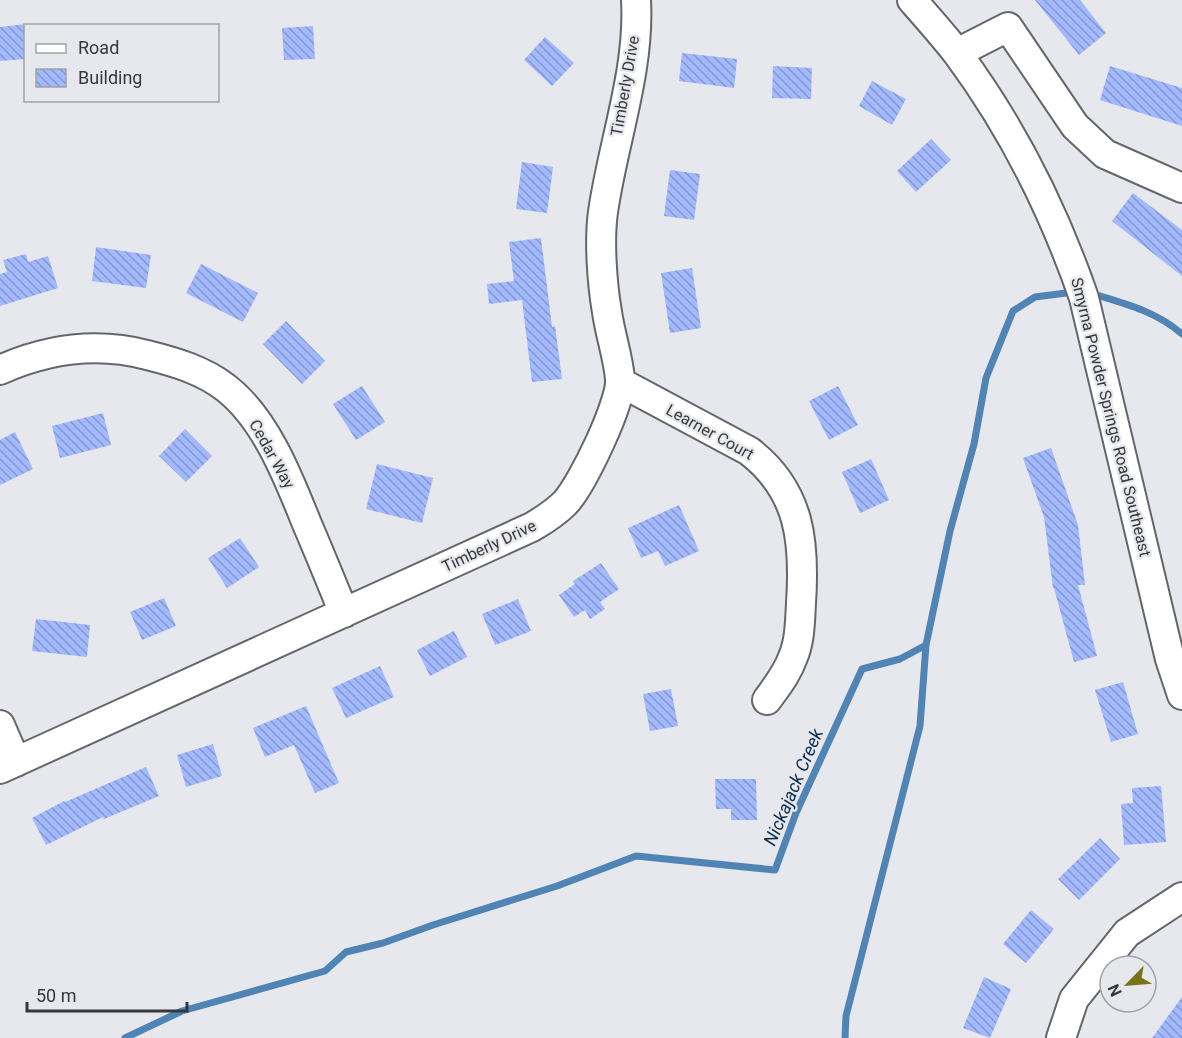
<svg xmlns="http://www.w3.org/2000/svg" width="1182" height="1038" font-family="Roboto,sans-serif">
<style>
.lines{fill:none;stroke-linecap:round;stroke-linejoin:round}
.stream{stroke:#4f84b4;stroke-width:7}
.building{fill:url(#building-back-hatch)}
.minor-casing{stroke:#64666b;stroke-width:32}
.minor{stroke:#fff;stroke-width:28}
.labels{text-anchor:middle;dominant-baseline:central;stroke-width:4.5;stroke-linejoin:round;paint-order:stroke}
.street-label{font-size:16px;fill:#38383b;stroke:#e6e8ee}
.water-label{font-size:18px;font-style:italic;fill:#0c2c47;stroke:#e6e8ee}
</style>
<defs>
<pattern id="building-back-hatch" width="6" height="6" patternUnits="userSpaceOnUse" patternTransform="scale(1.5)"><rect width="6" height="6" fill="#a2bafd"/><path d="M-1 5l2 2M0 0l6 6M5-1l2 2" fill="none" stroke="#8598ce"/></pattern>
</defs>
<rect width="100%" height="100%" fill="#e6e8ee"/>
<g class="lines">
<path class="stream" d="M 1090,293 C 1123,303 1156,311 1182,334
M 125,1038 L 182,1011 L 325,971 L 346,952 L 383,943 L 433,925 L 557,886 L 636,856 L 775,870 L 796,813 L 862,669 L 900,659 L 926,645
M 845,1038 L 846,1016 L 920,726 L 926,645 L 950,531 L 974,444 L 986,378 L 1013,311 L 1035,297 L 1074,292"/>
</g>
<path class="building" d="M 1035,0 L 1080,0 L 1106,33 L 1079,55 Z
M 26,24 L 26,59 L 0,61 L 0,27 Z
M 313,26 L 315,59 L 284,60 L 282,28 Z
M 545,37 L 574,63 L 552,86 L 524,60 Z
M 682,53 L 737,59 L 734,88 L 679,81 Z
M 773,66 L 812,68 L 811,99 L 772,98 Z
M 1110,66 L 1182,88 L 1182,126 L 1100,100 Z
M 872,81 L 906,99 L 892,125 L 859,106 Z
M 931,139 L 951,160 L 916,192 L 897,171 Z
M 522,162 L 553,167 L 547,213 L 516,209 Z
M 670,170 L 700,174 L 694,220 L 664,216 Z
M 1133,193 L 1182,230 L 1182,276 L 1112,221 Z
M 541,238 L 552,327 L 555,326 L 562,379 L 532,382 L 522,300 L 489,304 L 487,284 L 514,281 L 509,242 Z
M 96,247 L 151,255 L 146,288 L 92,281 Z
M 26,254 L 28,262 L 48,256 L 58,288 L 0,306 L 0,274 L 7,272 L 3,260 Z
M 201,264 L 258,293 L 243,322 L 186,293 Z
M 692,268 L 701,328 L 670,333 L 661,273 Z
M 286,321 L 325,361 L 302,384 L 263,344 Z
M 362,386 L 385,422 L 356,440 L 333,404 Z
M 838,386 L 858,425 L 829,440 L 809,401 Z
M 103,413 L 111,445 L 60,458 L 52,426 Z
M 185,429 L 212,456 L 186,482 L 159,456 Z
M 15,432 L 33,469 L 0,485 L 0,440 Z
M 1051,448 L 1078,525 L 1085,585 L 1078,585 L 1097,656 L 1074,662 L 1054,588 L 1053,588 L 1044,517 L 1023,458 Z
M 871,459 L 889,500 L 860,513 L 842,472 Z
M 377,464 L 433,478 L 422,523 L 366,509 Z
M 679,505 L 699,551 L 665,566 L 658,551 L 641,558 L 628,528 Z
M 240,538 L 259,567 L 227,588 L 208,558 Z
M 601,563 L 619,589 L 600,602 L 605,609 L 590,619 L 585,610 L 574,617 L 559,595 L 575,584 L 573,581 Z
M 164,598 L 176,626 L 142,640 L 130,612 Z
M 518,599 L 531,631 L 495,645 L 482,614 Z
M 36,619 L 90,625 L 87,657 L 32,651 Z
M 454,631 L 467,657 L 430,676 L 417,650 Z
M 380,666 L 394,697 L 346,718 L 332,688 Z
M 1123,682 L 1138,734 L 1111,742 L 1095,690 Z
M 671,689 L 678,726 L 650,731 L 643,694 Z
M 306,706 L 339,783 L 315,793 L 294,745 L 265,757 L 253,728 Z
M 213,744 L 222,776 L 186,787 L 177,755 Z
M 146,767 L 159,796 L 104,819 L 103,817 L 46,845 L 32,818 L 64,801 L 65,802 Z
M 715,779 L 756,779 L 757,820 L 731,820 L 731,809 L 716,809 Z
M 1161,786 L 1166,842 L 1124,845 L 1121,804 L 1133,803 L 1132,788 Z
M 1100,838 L 1120,859 L 1079,900 L 1058,879 Z
M 1031,910 L 1054,929 L 1026,963 L 1003,944 Z
M 984,977 L 1011,989 L 990,1038 L 963,1028 Z
M 1182,997 L 1182,1038 L 1152,1038 Z"/>
<g class="lines">
<g class="minor-casing">
<path id="minor" d="M 912,0 C 927,17 943,35 957,53 C 1012,127 1054,211 1084,298 L 1170,659 L 1182,695
M 957,53 L 1008,27 L 1075,126 L 1105,154 L 1182,188
M 0,370 C 47,349 97,342 147,355 C 175,362 203,370 226,388 C 266,419 289,479 307,524 C 320,554 332,584 344,613
M 620,382 L 749,451 C 801,491 805,543 801,603 C 800,621 800,641 793,657 C 787,674 777,686 767,700
M 0,725 L 16,762
M 0,769 L 532,527 C 544,520 555,513 565,503 C 582,485 622,402 620,379 C 618,356 610,334 607,312 C 602,283 599,240 603,212 C 613,142 640,71 636,0
M 1061,1038 L 1074,999 L 1127,933 L 1182,897"/>
</g>
<use href="#minor" class="minor"/>
</g>
<g class="labels">
<g class="street-label">
<text transform="translate(625 86) rotate(-80)">Timberly Drive</text>
<text transform="translate(1111 417) rotate(76)">Smyrna Powder Springs Road Southeast</text>
<text transform="translate(710 432) rotate(29)">Learner Court</text>
<text transform="translate(272 454) rotate(61)">Cedar Way</text>
<text transform="translate(489 546) rotate(-25)">Timberly Drive</text>
</g>
<g class="water-label">
<text transform="translate(793 787) rotate(-67)">Nickajack Creek</text>
</g>
</g>
<rect x="24" y="24" width="195" height="78" fill="#e6e8ee" stroke="#a0a2a6" stroke-width="1.5"/>
<rect x="36" y="44" width="30" height="9" fill="#ffffff" stroke="#a0a2a6" stroke-width="1.5"/>
<text x="78" y="54" font-size="18" fill="#38383b">Road</text>
<rect x="36" y="69" width="30" height="18" fill="url(#building-back-hatch)" stroke="#a0a2a6" stroke-width="1.5"/>
<text x="78" y="84" font-size="18" fill="#38383b">Building</text>
<g transform="translate(1128 984) rotate(245)"><circle r="28" fill="#e6e8ee" stroke="#a0a2a6" stroke-width="1.5"/>
<path d="M0-4.5L10 22L0 15L-10 22Z" fill="#767418"/>
<text y="-9" font-size="16" font-weight="bold" text-anchor="middle" fill="#38383b">N</text>
</g>
<path d="M27 1002v9h160v-9" fill="none" stroke="#38383b" stroke-width="3"/>
<text x="36" y="1002" font-size="18" fill="#38383b" stroke="#e6e8ee" stroke-width="4.5" paint-order="stroke">50 m</text>
</svg>
